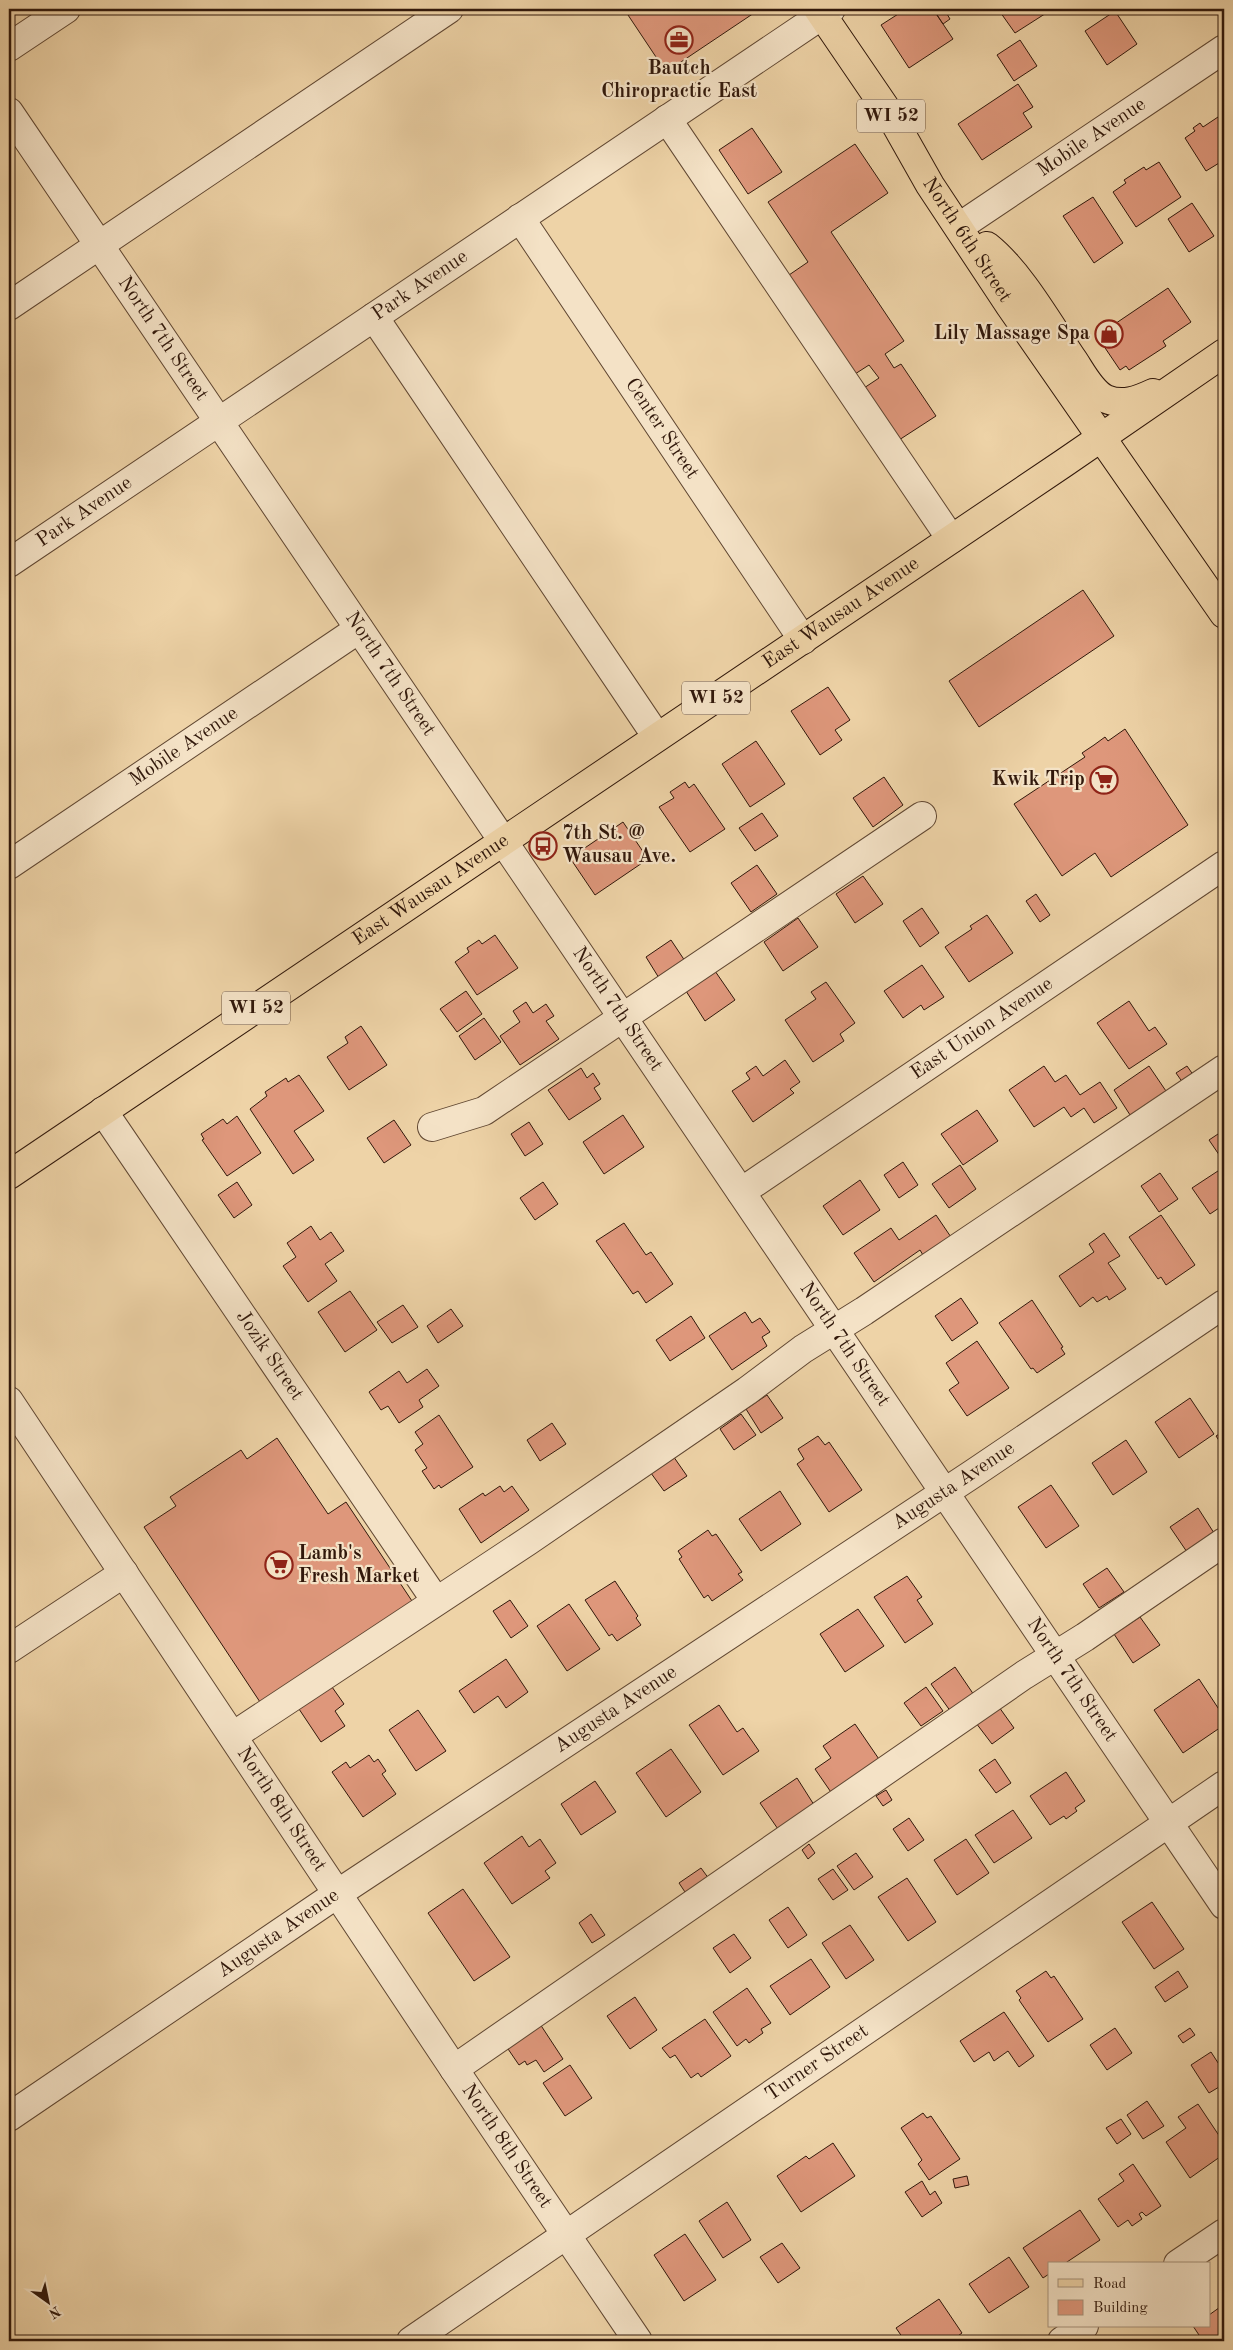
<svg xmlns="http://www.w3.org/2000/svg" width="1233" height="2350" font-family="'Old Standard TT',serif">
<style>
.building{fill:#de977b;stroke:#31180b}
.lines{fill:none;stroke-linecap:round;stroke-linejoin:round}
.minor-casing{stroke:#604732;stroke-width:30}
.major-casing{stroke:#31180b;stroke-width:30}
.minor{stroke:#f4e2c6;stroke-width:28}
.major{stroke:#eed3a7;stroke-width:28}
.labels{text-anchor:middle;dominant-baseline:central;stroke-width:4.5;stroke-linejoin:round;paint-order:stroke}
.shield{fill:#f4e2c6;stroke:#6c5543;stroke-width:1}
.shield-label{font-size:19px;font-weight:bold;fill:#31180b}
.poi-label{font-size:20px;font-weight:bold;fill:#31180b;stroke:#f4e2c6;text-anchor:end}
.street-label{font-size:20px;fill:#31180b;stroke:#f4e2c6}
</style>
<rect width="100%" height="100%" fill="#eed3a7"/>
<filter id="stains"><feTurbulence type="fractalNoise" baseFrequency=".004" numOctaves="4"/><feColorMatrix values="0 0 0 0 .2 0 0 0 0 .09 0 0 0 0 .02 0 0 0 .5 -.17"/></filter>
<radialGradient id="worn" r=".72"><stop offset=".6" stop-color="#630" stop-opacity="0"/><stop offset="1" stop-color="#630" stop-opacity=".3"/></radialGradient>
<path class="building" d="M 624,9 L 760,9 L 666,72 Z
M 906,9 L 933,9 L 953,39 L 909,68 L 881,25 Z
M 933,9 L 955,9 L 947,14 L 950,19 L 943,24 Z
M 998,9 L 1050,9 L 1051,10 L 1015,33 Z
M 1115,11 L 1137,44 L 1107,65 L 1085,31 Z
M 1020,40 L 1037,66 L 1014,81 L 997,55 Z
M 1018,84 L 1033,107 L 1023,113 L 1032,127 L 982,160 L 958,124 Z
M 1218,117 L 1224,127 L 1224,160 L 1206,171 L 1185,138 L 1195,131 L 1193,128 L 1200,123 L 1203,127 Z
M 752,128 L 782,172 L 748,194 L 719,150 Z
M 855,144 L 888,193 L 831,232 L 904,341 L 885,354 L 894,368 L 901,364 L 936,416 L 899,440 L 864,388 L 879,378 L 869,365 L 855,374 L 789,275 L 808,262 L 768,202 Z
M 1159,162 L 1181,197 L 1136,227 L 1113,192 L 1126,183 L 1124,180 L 1144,167 L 1146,170 Z
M 1093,197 L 1123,243 L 1094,263 L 1063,216 Z
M 1192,203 L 1214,236 L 1189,252 L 1168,219 Z
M 1168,288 L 1191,322 L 1163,341 L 1166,346 L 1129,370 L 1126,366 L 1120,370 L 1097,336 Z
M 1083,590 L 1114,636 L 979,727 L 949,681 Z
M 828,687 L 850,720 L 835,730 L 842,740 L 820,755 L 791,711 Z
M 1125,729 L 1188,825 L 1111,877 L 1095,853 L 1062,876 L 1014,804 L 1085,757 L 1082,753 L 1094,745 L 1105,737 L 1108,741 Z
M 756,741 L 785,784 L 750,807 L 722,764 Z
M 884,777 L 903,805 L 873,827 L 853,798 Z
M 685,782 L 689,788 L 694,784 L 725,829 L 690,852 L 659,807 L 674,798 L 670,792 Z
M 762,813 L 778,836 L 755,851 L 739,828 Z
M 623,822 L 648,859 L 595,895 L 570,858 Z
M 757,865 L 777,894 L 751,912 L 731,883 Z
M 863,876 L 883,904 L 855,923 L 836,894 Z
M 1036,894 L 1050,915 L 1040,922 L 1026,901 Z
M 922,908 L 939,933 L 920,947 L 903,921 Z
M 987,915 L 1013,953 L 969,982 L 945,947 L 972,929 L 970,926 Z
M 798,918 L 818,947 L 783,971 L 764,942 Z
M 495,935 L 518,968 L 477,995 L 455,962 L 469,952 L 467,948 L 479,940 L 482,944 Z
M 671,940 L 685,961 L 659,978 L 646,957 Z
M 922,965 L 944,997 L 924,1010 L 921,1005 L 903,1018 L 884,991 Z
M 715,971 L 735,1000 L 705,1021 L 686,991 Z
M 826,982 L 855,1023 L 840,1034 L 844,1041 L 813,1062 L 785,1020 L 816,999 L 811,992 Z
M 466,991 L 482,1014 L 457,1032 L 440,1009 Z
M 1129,1001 L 1149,1031 L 1155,1027 L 1167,1044 L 1129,1069 L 1097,1023 Z
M 526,1002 L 533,1013 L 546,1004 L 554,1016 L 546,1021 L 559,1039 L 520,1065 L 500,1036 L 520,1022 L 513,1011 Z
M 484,1018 L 501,1042 L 475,1060 L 459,1036 Z
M 361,1026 L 387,1065 L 349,1090 L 327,1057 L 348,1043 L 345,1037 Z
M 785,1060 L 800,1082 L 790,1089 L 794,1093 L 753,1122 L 732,1091 L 750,1079 L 746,1073 L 756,1066 L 763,1076 Z
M 1044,1066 L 1055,1082 L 1066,1075 L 1080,1095 L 1100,1082 L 1117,1108 L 1094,1123 L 1084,1108 L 1071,1117 L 1064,1107 L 1034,1127 L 1009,1090 Z
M 1149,1066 L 1168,1094 L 1132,1118 L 1114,1090 Z
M 1187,1066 L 1194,1076 L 1183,1083 L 1176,1073 Z
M 581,1068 L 587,1078 L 593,1073 L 600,1084 L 594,1088 L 601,1099 L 569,1120 L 548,1090 Z
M 299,1075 L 324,1111 L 294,1131 L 314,1160 L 293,1174 L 250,1109 L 267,1096 L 265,1092 L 286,1078 L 288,1082 Z
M 977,1110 L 998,1141 L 963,1165 L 941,1134 Z
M 623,1115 L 644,1147 L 604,1174 L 583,1142 Z
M 237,1116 L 261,1153 L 227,1176 L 202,1140 L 204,1139 L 201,1134 L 223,1119 L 227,1124 Z
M 394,1120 L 411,1145 L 384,1163 L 367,1138 Z
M 529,1122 L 543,1144 L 525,1156 L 511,1134 Z
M 1224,1130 L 1224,1162 L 1209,1140 Z
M 903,1162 L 918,1185 L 899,1198 L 884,1175 Z
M 960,1165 L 976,1189 L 949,1208 L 932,1184 Z
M 1224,1167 L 1224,1210 L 1222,1206 L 1210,1214 L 1192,1188 Z
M 1160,1173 L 1178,1199 L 1159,1212 L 1141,1186 Z
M 860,1180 L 880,1210 L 843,1235 L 823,1206 Z
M 237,1182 L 252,1205 L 234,1218 L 218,1195 Z
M 543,1182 L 558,1204 L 535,1220 L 520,1198 Z
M 936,1215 L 955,1243 L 927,1262 L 920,1250 L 874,1282 L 854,1253 L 891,1228 L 899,1240 Z
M 1161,1215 L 1195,1265 L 1166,1285 L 1161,1277 L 1158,1279 L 1129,1237 Z
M 624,1223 L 646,1255 L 651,1252 L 673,1284 L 646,1303 L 638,1291 L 633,1294 L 596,1241 Z
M 311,1226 L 320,1240 L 331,1232 L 344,1251 L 325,1264 L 337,1281 L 308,1302 L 283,1266 L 296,1257 L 287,1243 Z
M 1104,1233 L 1120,1256 L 1108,1263 L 1126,1289 L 1109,1300 L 1107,1296 L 1097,1302 L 1093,1297 L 1080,1307 L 1059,1276 L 1094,1252 L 1089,1244 Z
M 350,1291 L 377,1330 L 345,1352 L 318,1312 Z
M 961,1298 L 978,1323 L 952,1341 L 935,1316 Z
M 1032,1300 L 1063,1347 L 1061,1348 L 1065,1354 L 1037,1373 L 1033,1368 L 1031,1369 L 999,1323 Z
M 403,1305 L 418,1327 L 392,1343 L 377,1322 Z
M 451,1309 L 463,1326 L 438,1343 L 427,1326 Z
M 745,1312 L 752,1323 L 760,1318 L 770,1332 L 762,1337 L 767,1346 L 732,1370 L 709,1336 Z
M 691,1316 L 705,1338 L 670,1361 L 656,1340 Z
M 977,1341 L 1009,1388 L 967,1416 L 949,1390 L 959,1383 L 946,1363 Z
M 427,1369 L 439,1386 L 419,1400 L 423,1407 L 399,1423 L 388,1406 L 381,1410 L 369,1392 L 399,1371 L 407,1383 Z
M 767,1395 L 783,1418 L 761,1433 L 746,1409 Z
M 1190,1398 L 1214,1434 L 1179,1458 L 1155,1422 Z
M 741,1414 L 756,1435 L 734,1450 L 720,1429 Z
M 439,1415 L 473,1467 L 441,1488 L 439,1485 L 434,1489 L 422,1471 L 427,1468 L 415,1450 L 423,1444 L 415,1432 Z
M 552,1423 L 566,1444 L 540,1461 L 527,1440 Z
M 1224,1431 L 1224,1448 L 1216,1436 Z
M 818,1436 L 825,1445 L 829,1442 L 862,1490 L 829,1512 L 797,1464 L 804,1459 L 798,1449 Z
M 277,1438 L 328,1514 L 346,1502 L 414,1604 L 260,1702 L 144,1527 L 176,1506 L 170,1497 L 241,1450 L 247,1459 Z
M 1126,1440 L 1147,1472 L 1113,1495 L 1092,1463 Z
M 671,1453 L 687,1476 L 664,1491 L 648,1469 Z
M 1051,1485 L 1079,1526 L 1046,1548 L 1018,1507 Z
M 500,1486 L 504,1492 L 512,1486 L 529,1510 L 481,1543 L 459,1509 L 483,1493 L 485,1496 Z
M 780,1491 L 801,1524 L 761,1551 L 739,1519 Z
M 1198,1508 L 1214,1533 L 1187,1552 L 1170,1527 Z
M 708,1530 L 712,1536 L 716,1534 L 742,1572 L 738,1574 L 743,1580 L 712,1601 L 708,1595 L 704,1598 L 679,1559 L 682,1557 L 678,1551 Z
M 1107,1568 L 1124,1592 L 1099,1608 L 1083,1584 Z
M 907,1576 L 922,1597 L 917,1600 L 933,1624 L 905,1643 L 874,1597 Z
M 615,1581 L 638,1616 L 636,1618 L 641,1625 L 617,1641 L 612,1634 L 609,1636 L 585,1600 Z
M 510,1600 L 528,1626 L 511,1638 L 493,1611 Z
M 569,1604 L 600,1649 L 567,1671 L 537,1626 Z
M 858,1609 L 884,1646 L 845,1672 L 820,1634 Z
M 1140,1617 L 1160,1645 L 1133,1663 L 1114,1634 Z
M 506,1659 L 528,1692 L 506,1708 L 498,1696 L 474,1713 L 459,1691 Z
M 955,1667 L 974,1695 L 951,1712 L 931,1684 Z
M 1199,1679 L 1224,1717 L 1224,1725 L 1183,1753 L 1154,1710 Z
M 332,1687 L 344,1704 L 335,1711 L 345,1726 L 321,1742 L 299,1709 Z
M 926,1687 L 943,1711 L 921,1726 L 904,1703 Z
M 719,1705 L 737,1732 L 743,1728 L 759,1751 L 723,1775 L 689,1725 Z
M 999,1707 L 1014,1728 L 992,1744 L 976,1723 Z
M 418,1710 L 446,1751 L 416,1771 L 389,1730 Z
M 855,1724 L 883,1765 L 835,1798 L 815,1769 L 831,1758 L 823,1746 Z
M 671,1749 L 701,1792 L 666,1817 L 636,1773 Z
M 369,1755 L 374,1762 L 378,1759 L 386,1771 L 382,1774 L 396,1794 L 363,1817 L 332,1772 L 346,1762 L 350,1768 Z
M 995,1759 L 1011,1783 L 996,1793 L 979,1770 Z
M 1066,1772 L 1085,1801 L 1075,1808 L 1077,1811 L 1066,1819 L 1064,1816 L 1050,1825 L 1030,1796 Z
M 797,1778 L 816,1808 L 780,1832 L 760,1803 Z
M 595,1781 L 616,1812 L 581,1835 L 561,1804 Z
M 886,1790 L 892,1800 L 883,1806 L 876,1796 Z
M 1013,1810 L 1032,1838 L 994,1863 L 975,1835 Z
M 909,1818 L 924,1840 L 908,1851 L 893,1829 Z
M 522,1836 L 529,1847 L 540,1839 L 556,1863 L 545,1871 L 550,1878 L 512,1904 L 484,1863 Z
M 966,1839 L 989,1873 L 957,1895 L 934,1860 Z
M 809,1844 L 815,1853 L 808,1859 L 802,1850 Z
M 856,1853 L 873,1877 L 854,1890 L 837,1866 Z
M 701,1868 L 712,1883 L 689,1898 L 679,1883 Z
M 833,1869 L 848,1890 L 833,1900 L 818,1879 Z
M 907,1878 L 936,1922 L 908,1941 L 878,1897 Z
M 463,1889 L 510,1957 L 474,1981 L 428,1913 Z
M 1152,1902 L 1184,1949 L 1154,1969 L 1122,1922 Z
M 788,1907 L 807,1935 L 788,1948 L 769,1920 Z
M 591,1914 L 605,1935 L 592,1943 L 579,1923 Z
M 850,1925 L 874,1960 L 846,1979 L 822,1943 Z
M 734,1934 L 751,1958 L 730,1973 L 713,1948 Z
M 811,1959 L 830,1987 L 790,2015 L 770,1986 Z
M 1046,1971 L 1051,1978 L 1054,1976 L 1083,2019 L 1048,2042 L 1019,2000 L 1021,1998 L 1016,1991 Z
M 1178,1971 L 1188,1987 L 1165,2002 L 1155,1987 Z
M 747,1988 L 771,2023 L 761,2029 L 763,2033 L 749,2043 L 746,2039 L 737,2046 L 713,2012 Z
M 635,1997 L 657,2030 L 630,2049 L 607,2016 Z
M 1004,2012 L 1034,2056 L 1019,2067 L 1008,2051 L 994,2061 L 989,2052 L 974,2062 L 960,2041 Z
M 705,2019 L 731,2056 L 701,2077 L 698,2073 L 691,2078 L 675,2055 L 670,2058 L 662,2048 Z
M 540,2024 L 563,2059 L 544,2072 L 536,2060 L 527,2065 L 525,2061 L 519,2065 L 506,2046 Z
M 1115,2028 L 1132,2053 L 1107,2070 L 1090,2045 Z
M 1190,2028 L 1195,2035 L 1183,2043 L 1178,2036 Z
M 1211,2052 L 1224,2072 L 1224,2084 L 1209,2093 L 1191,2065 Z
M 570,2065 L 592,2098 L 565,2116 L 543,2083 Z
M 1147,2101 L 1164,2126 L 1143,2139 L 1127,2115 Z
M 1198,2104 L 1224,2143 L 1224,2154 L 1190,2178 L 1166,2142 L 1186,2128 L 1178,2117 Z
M 923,2113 L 927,2118 L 931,2116 L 960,2159 L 929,2180 L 918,2164 L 922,2160 L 901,2128 Z
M 1121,2119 L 1131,2134 L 1117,2144 L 1106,2128 Z
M 833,2143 L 855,2176 L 801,2212 L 777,2176 L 806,2156 L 809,2159 Z
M 1133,2164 L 1161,2206 L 1146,2216 L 1142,2212 L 1139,2214 L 1142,2219 L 1132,2226 L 1128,2220 L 1118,2227 L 1098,2199 L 1124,2181 L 1119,2174 Z
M 967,2176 L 969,2185 L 955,2188 L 953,2179 Z
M 922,2181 L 930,2195 L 935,2191 L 942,2203 L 922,2217 L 905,2192 Z
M 727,2202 L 751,2240 L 723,2258 L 699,2221 Z
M 1080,2210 L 1100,2240 L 1064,2264 L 1049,2264 L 1049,2274 L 1043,2278 L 1023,2248 Z
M 685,2234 L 716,2280 L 684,2301 L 654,2255 Z
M 782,2243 L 800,2268 L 778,2283 L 760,2257 Z
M 1009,2257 L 1029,2287 L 989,2313 L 969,2284 Z
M 939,2299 L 962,2333 L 951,2341 L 905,2341 L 896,2328 Z
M 1223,2305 L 1224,2341 L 1203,2341 L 1193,2326 L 1209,2326 L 1209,2315 Z"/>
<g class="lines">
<g class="minor-casing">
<g id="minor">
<path d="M 9,47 L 66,9"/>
<path id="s1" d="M 9,112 L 1224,1905"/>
<path d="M 667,119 L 951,539"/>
<path id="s2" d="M 520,218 L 803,640"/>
<path id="s3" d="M 959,227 L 1224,49"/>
<path d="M 9,306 L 449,9"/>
<path d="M 374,317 L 657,737"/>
<path id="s4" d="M 9,563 L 831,9"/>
<path id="s5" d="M 9,865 L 359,629"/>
<path id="s6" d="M 103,1111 L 436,1601"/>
<path d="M 432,1127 L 484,1111 L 922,816"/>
<path id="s7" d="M 741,1192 L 1224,865"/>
<path id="s8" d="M 9,1401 L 454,2069 L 638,2341"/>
<path d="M 9,1649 L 124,1573"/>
<path d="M 233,1736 L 528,1541 L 747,1391 L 803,1349 L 864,1311 L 1224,1069"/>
<path d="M 454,2069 L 1024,1675 L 1085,1637 L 1224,1542"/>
<path id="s9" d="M 9,2117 L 337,1894 L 974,1473 L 1224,1304"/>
<path d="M 1178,2264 L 1224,2233"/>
<path id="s10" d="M 411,2341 L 1224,1785"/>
<path d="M 1062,2341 L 1084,2326"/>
</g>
</g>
<g class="major-casing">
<g id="major">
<path id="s11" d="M 818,9 L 891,116 L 930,185 L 1010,306 L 1224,614"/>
<path d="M 987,246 C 1020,272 1050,326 1074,361 C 1082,373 1092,393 1106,399 C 1123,406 1138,400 1153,393"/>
<path id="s12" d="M 9,1175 L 1064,463 L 1224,353"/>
</g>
</g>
<use href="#minor" class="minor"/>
<use href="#major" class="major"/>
</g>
<defs>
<g id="office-ring" transform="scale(1.4375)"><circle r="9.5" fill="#f4e2c6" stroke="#8f2418" stroke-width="1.5"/><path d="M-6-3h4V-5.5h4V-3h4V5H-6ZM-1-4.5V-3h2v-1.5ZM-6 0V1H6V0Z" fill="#8f2418"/></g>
<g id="shop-ring" transform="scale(1.4375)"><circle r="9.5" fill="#f4e2c6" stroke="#8f2418" stroke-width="1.5"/><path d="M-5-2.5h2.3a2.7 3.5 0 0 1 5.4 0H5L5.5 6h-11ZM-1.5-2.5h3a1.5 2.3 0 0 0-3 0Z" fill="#8f2418"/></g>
<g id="supermarket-ring" transform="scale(1.4375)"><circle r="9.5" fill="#f4e2c6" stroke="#8f2418" stroke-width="1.5"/><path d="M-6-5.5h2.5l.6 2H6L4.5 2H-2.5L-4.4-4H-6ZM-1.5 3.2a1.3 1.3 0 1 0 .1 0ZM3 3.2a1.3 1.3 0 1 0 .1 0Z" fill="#8f2418"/></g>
<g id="bus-ring" transform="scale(1.4375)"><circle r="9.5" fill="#f4e2c6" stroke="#8f2418" stroke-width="1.5"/><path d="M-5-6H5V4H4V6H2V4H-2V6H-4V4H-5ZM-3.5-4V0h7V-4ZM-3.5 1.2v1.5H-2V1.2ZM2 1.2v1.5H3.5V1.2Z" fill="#8f2418"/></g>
</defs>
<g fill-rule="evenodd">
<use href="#office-ring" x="679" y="40"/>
<use href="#shop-ring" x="1109" y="334"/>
<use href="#supermarket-ring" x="1104" y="780"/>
<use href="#bus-ring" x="543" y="846"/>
<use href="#supermarket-ring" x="279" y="1565"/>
</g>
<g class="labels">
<g class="shield">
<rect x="857" y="99.5" width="68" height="33" rx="4"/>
<rect x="682" y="681.5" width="68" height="33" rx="4"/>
<rect x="222" y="991.5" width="68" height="33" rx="4"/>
</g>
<g class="shield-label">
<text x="891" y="116">WI 52</text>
<text x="716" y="698">WI 52</text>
<text x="256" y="1008">WI 52</text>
</g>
<g class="poi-label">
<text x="679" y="69" text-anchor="middle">Bautch<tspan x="679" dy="23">Chiropractic East</tspan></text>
<text x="1090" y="334">Lily Massage Spa</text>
<text x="1085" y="780">Kwik Trip</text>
<text x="562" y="834" text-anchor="start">7th St. @<tspan x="562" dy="23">Wausau Ave.</tspan></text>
<text x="298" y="1554" text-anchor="start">Lamb's<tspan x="298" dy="23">Fresh Market</tspan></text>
</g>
<g class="street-label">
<text stroke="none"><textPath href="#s3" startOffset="160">Mobile Avenue</textPath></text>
<text stroke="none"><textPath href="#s11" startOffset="275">North 6th Street</textPath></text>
<text stroke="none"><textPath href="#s4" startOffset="496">Park Avenue</textPath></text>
<text stroke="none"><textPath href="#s1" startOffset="274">North 7th Street</textPath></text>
<text stroke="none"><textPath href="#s2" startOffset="254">Center Street</textPath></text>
<text stroke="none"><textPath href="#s4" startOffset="91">Park Avenue</textPath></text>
<text stroke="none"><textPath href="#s12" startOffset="1004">East Wausau Avenue</textPath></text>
<text stroke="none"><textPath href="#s1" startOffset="679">North 7th Street</textPath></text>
<text stroke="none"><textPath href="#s5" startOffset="211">Mobile Avenue</textPath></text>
<text stroke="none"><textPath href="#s12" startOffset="509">East Wausau Avenue</textPath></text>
<text stroke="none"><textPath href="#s1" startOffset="1084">North 7th Street</textPath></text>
<text stroke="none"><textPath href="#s7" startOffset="291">East Union Avenue</textPath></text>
<text stroke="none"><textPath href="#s1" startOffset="1489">North 7th Street</textPath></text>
<text stroke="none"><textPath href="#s6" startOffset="296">Jozik Street</textPath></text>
<text stroke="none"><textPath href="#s9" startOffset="1136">Augusta Avenue</textPath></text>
<text stroke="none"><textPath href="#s1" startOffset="1894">North 7th Street</textPath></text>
<text stroke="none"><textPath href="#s9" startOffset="731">Augusta Avenue</textPath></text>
<text stroke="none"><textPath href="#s8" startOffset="491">North 8th Street</textPath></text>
<text stroke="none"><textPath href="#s9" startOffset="326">Augusta Avenue</textPath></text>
<text stroke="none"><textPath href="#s10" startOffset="492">Turner Street</textPath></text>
<text stroke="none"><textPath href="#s8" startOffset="896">North 8th Street</textPath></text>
</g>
</g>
<rect width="1233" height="2350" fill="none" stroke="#eed3a7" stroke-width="30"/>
<rect x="10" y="10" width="1213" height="2330" fill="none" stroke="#31180b" stroke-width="2.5"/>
<rect x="15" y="15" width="1203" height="2320" fill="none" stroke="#31180b"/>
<rect x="1048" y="2262" width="162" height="65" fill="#f4e2c6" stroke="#a6917b"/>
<rect x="1058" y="2279" width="25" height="8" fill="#eed3a7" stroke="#a6917b"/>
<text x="1093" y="2288" font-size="15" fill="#31180b">Road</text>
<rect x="1058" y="2300" width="25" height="15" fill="#de977b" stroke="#a6917b"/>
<text x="1093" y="2312" font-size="15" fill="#31180b">Building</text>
<g transform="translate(48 2302) rotate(147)" stroke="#f4e2c6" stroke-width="4" paint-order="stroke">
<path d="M0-4L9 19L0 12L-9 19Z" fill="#31180b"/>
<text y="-8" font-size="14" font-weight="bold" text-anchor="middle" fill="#31180b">N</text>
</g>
<rect width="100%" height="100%" filter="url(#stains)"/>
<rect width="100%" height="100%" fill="url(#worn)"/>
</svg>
